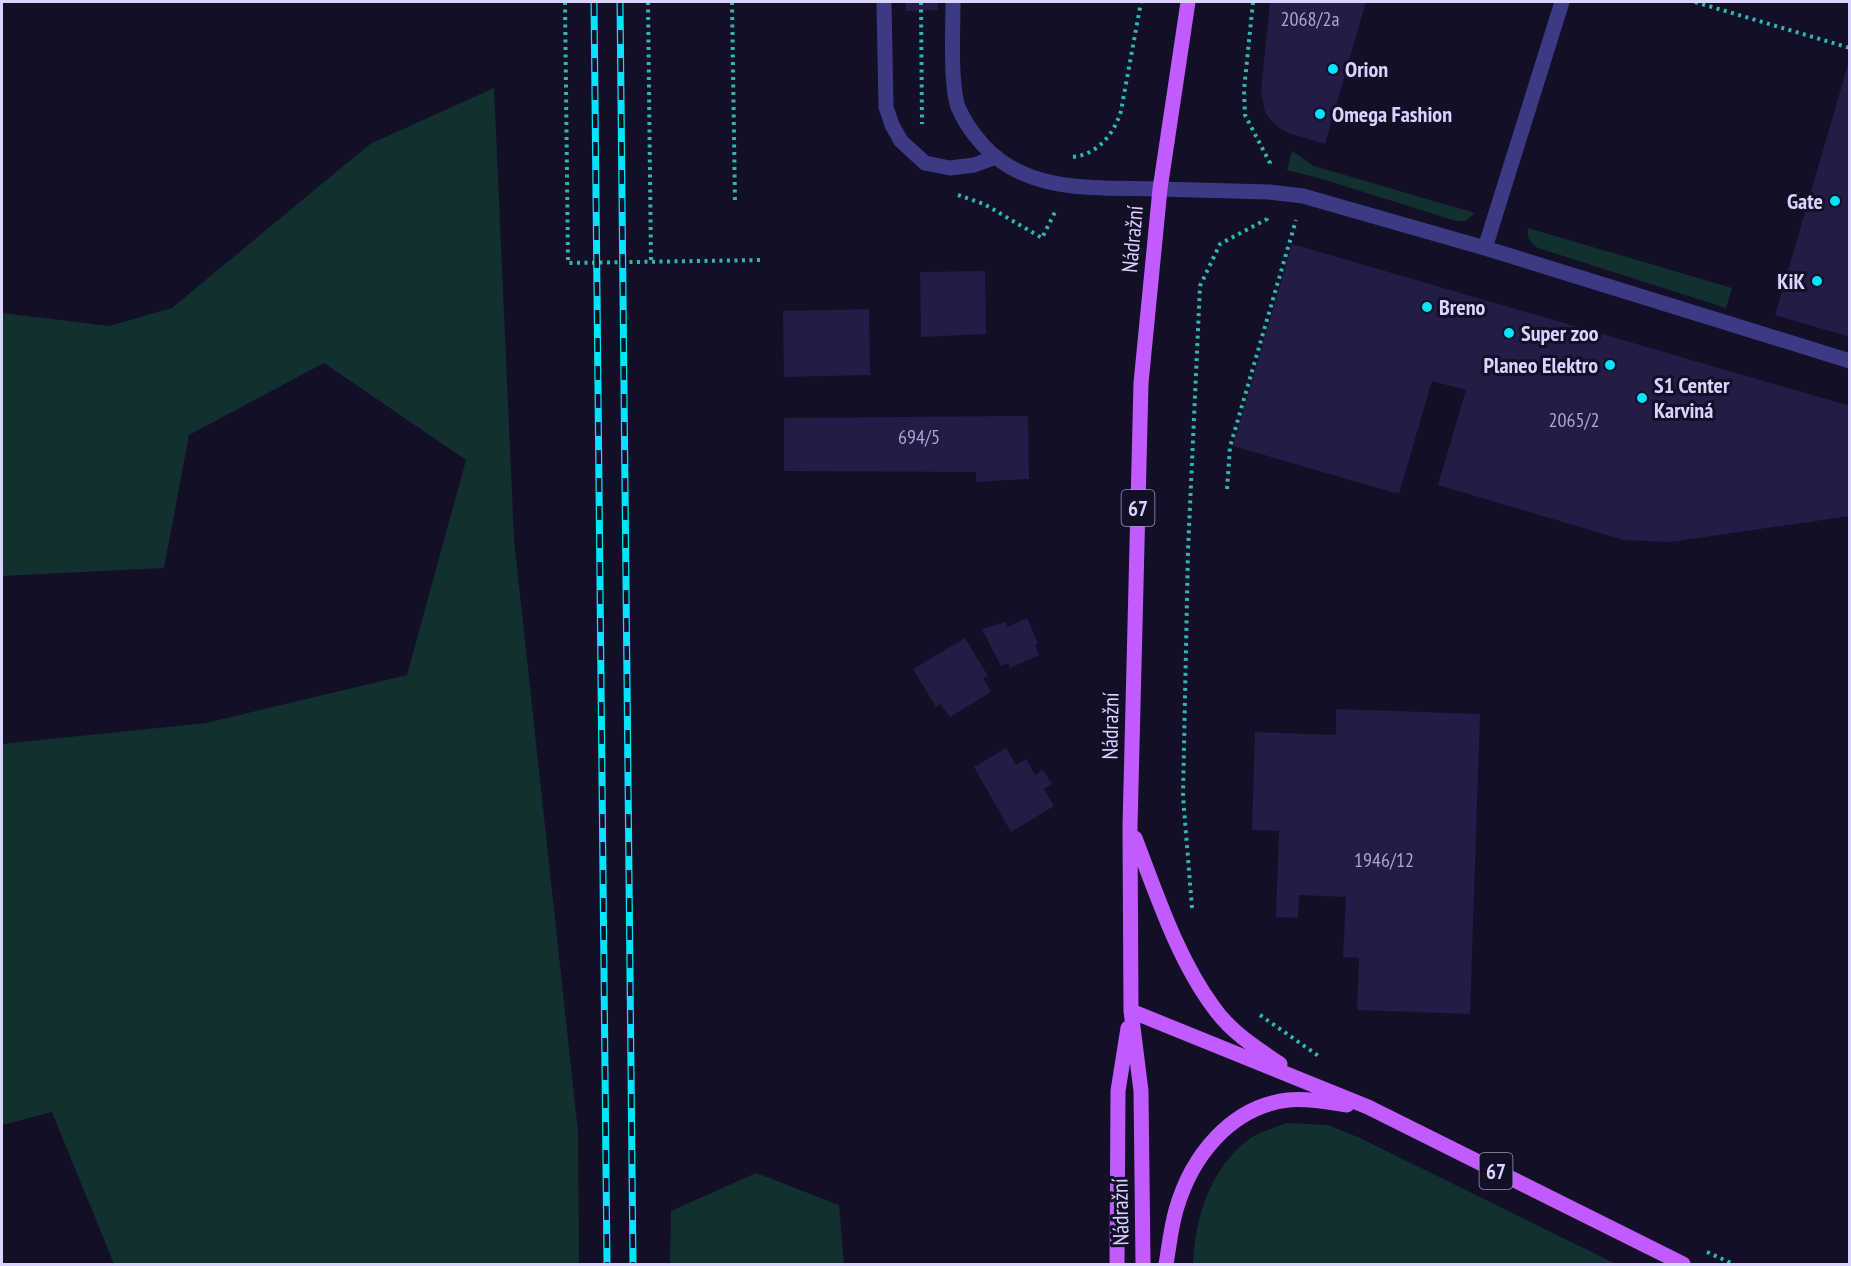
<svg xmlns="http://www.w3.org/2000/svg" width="1851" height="1266" font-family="'PT Sans Narrow',sans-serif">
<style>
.green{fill:#12302f}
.building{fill:#241b47}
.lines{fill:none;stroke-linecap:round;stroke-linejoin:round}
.path{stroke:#2fb8b0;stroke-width:4;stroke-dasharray:3 4.5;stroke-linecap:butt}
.lane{stroke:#3d3a85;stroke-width:15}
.street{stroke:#3d3a85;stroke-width:15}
.primary{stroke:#c25bff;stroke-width:15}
.rail-casing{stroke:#00e5ff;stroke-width:7}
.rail{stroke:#130f26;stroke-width:4.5;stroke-dasharray:14;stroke-linecap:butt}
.poi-dot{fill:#00e5ff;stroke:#130f26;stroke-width:2}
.labels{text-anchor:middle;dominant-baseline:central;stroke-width:6;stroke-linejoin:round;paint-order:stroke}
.number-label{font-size:20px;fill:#aca6d1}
.shield{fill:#130f26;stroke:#9e99be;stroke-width:1.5}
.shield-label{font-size:21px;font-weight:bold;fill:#d9d4ff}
.poi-label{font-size:22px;font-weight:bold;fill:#d9d4ff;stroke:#130f26;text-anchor:start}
.street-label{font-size:22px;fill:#d9d4ff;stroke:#130f26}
</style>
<rect width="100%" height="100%" fill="#130f26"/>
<path class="green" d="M 494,88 L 514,539 L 578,1132 L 579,1264 L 114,1264 L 52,1112 L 2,1125 L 2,744 L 206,723 L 407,675 L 466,460 L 324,363 L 189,435 L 164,568 L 2,576 L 2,313 L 109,326 L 172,308 L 370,144 Z
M 1292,151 L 1314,166 L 1475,213 L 1466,221 L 1456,221 L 1322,179 L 1287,170 Z
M 1528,228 L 1732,288 L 1726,308 L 1538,248 C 1531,243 1526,238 1528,228 Z
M 1287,1123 L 1328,1125 L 1360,1138 L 1616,1264 L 1193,1264 C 1195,1216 1211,1166 1252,1137 C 1262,1131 1276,1127 1287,1123 Z
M 756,1173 L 839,1205 L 844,1264 L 670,1264 L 671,1211 Z"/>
<path class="building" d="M 906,2 L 938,2 L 938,10 L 906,11 Z
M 1270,2 L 1366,2 L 1325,144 L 1291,134 L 1281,129 L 1272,122 L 1265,112 L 1261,91 Z
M 1849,61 L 1850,61 L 1850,337 L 1775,315 Z
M 1292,244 L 1850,406 L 1850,516 L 1670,542 L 1624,540 L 1438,485 L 1466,390 L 1432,381 L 1399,494 L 1233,446 Z
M 985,271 L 986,334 L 921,337 L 920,272 Z
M 869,309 L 870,375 L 784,377 L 783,311 Z
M 1028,416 L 1029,479 L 976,482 L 976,472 L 784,471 L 784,418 Z
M 1027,618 L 1038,643 L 1035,645 L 1039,655 L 1010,668 L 1008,663 L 1001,666 L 982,629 L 1005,622 L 1008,627 Z
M 965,638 L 988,676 L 983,678 L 991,692 L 950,717 L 940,704 L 936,707 L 913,669 Z
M 1336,709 L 1480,714 L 1470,1014 L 1357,1010 L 1359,958 L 1343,957 L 1346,897 L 1299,895 L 1298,918 L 1276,917 L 1279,831 L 1252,830 L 1255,732 L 1336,735 Z
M 1006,748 L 1016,765 L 1026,759 L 1035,775 L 1043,770 L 1052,784 L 1044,789 L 1054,806 L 1011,832 L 974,767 Z"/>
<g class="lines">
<path class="path" d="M 565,2 L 568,263 L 763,260
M 648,2 L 651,262
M 732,2 L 735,204
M 921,2 L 922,124
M 1253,2 L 1244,90 L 1245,115 L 1270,163 L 1270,168
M 1695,2 L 1850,48
M 1073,157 C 1098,154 1114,134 1121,111 L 1141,2
M 958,195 L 984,204 L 1042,238 L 1055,212
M 1227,489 L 1230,447 L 1296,220
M 1192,908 L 1183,796 L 1188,550 L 1200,286 L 1220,244 L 1267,219 L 1267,217
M 1260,1015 L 1320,1057
M 1707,1252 L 1733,1264"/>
<path class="lane" d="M 884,2 L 886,107 L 892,125 L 901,141 L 925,163 L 950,168 L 974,165 L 996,157
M 1160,189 L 1269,192 L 1303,196 L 1485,248 L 1850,361
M 1485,248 L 1562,2"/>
<path class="street" d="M 953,2 C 953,29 950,83 958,107 C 964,121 973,134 983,145 C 1028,195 1099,187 1160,189"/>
<path class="primary" d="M 1135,838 C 1156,893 1178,960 1214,1008 C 1231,1032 1256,1048 1280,1064
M 1131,1011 L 1368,1107 L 1683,1264
M 1117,1264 L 1118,1091 L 1128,1028
M 1143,1264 L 1141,1091 L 1131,1011 L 1130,827 L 1141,383 L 1160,189 L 1188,2
M 1166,1264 C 1169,1247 1171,1227 1176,1210 C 1191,1157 1230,1107 1288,1100 C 1307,1098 1328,1102 1347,1105"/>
<g class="rail-casing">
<path id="rail" d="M 594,2 L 607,1264
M 620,2 L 633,1264"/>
</g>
<use href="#rail" class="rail"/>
</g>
<g class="poi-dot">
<circle cx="1333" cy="69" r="6"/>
<circle cx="1320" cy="114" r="6"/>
<circle cx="1835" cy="201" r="6"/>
<circle cx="1817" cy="281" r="6"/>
<circle cx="1427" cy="307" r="6"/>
<circle cx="1509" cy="333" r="6"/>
<circle cx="1610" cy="365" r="6"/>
<circle cx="1642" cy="398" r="6"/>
</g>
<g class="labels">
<g class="number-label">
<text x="1310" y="19">2068/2a</text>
<text x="1574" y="420">2065/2</text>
<text x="919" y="437">694/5</text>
<text x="1384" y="860">1946/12</text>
</g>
<g class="shield">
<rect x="1121.5" y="490" width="33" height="36" rx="4.5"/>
<rect x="1479.5" y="1153" width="33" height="36" rx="4.5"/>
</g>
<g class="shield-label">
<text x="1138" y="508">67</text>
<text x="1496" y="1171">67</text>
</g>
<g class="poi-label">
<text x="1345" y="69">Orion</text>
<text x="1332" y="114">Omega Fashion</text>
<text x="1823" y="201" text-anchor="end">Gate</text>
<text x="1805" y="281" text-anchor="end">KiK</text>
<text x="1439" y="307">Breno</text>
<text x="1521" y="333">Super zoo</text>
<text x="1598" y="365" text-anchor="end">Planeo Elektro</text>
<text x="1654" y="385">S1 Center<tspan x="1654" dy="25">Karviná</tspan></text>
</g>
<g class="street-label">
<text transform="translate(1132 239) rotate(-85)">Nádražní</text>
<text transform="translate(1110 726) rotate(-89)">Nádražní</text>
<text transform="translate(1120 1212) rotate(-91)">Nádražní</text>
</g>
</g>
<rect width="1851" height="1266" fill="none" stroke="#d9d4ff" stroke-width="6"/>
</svg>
